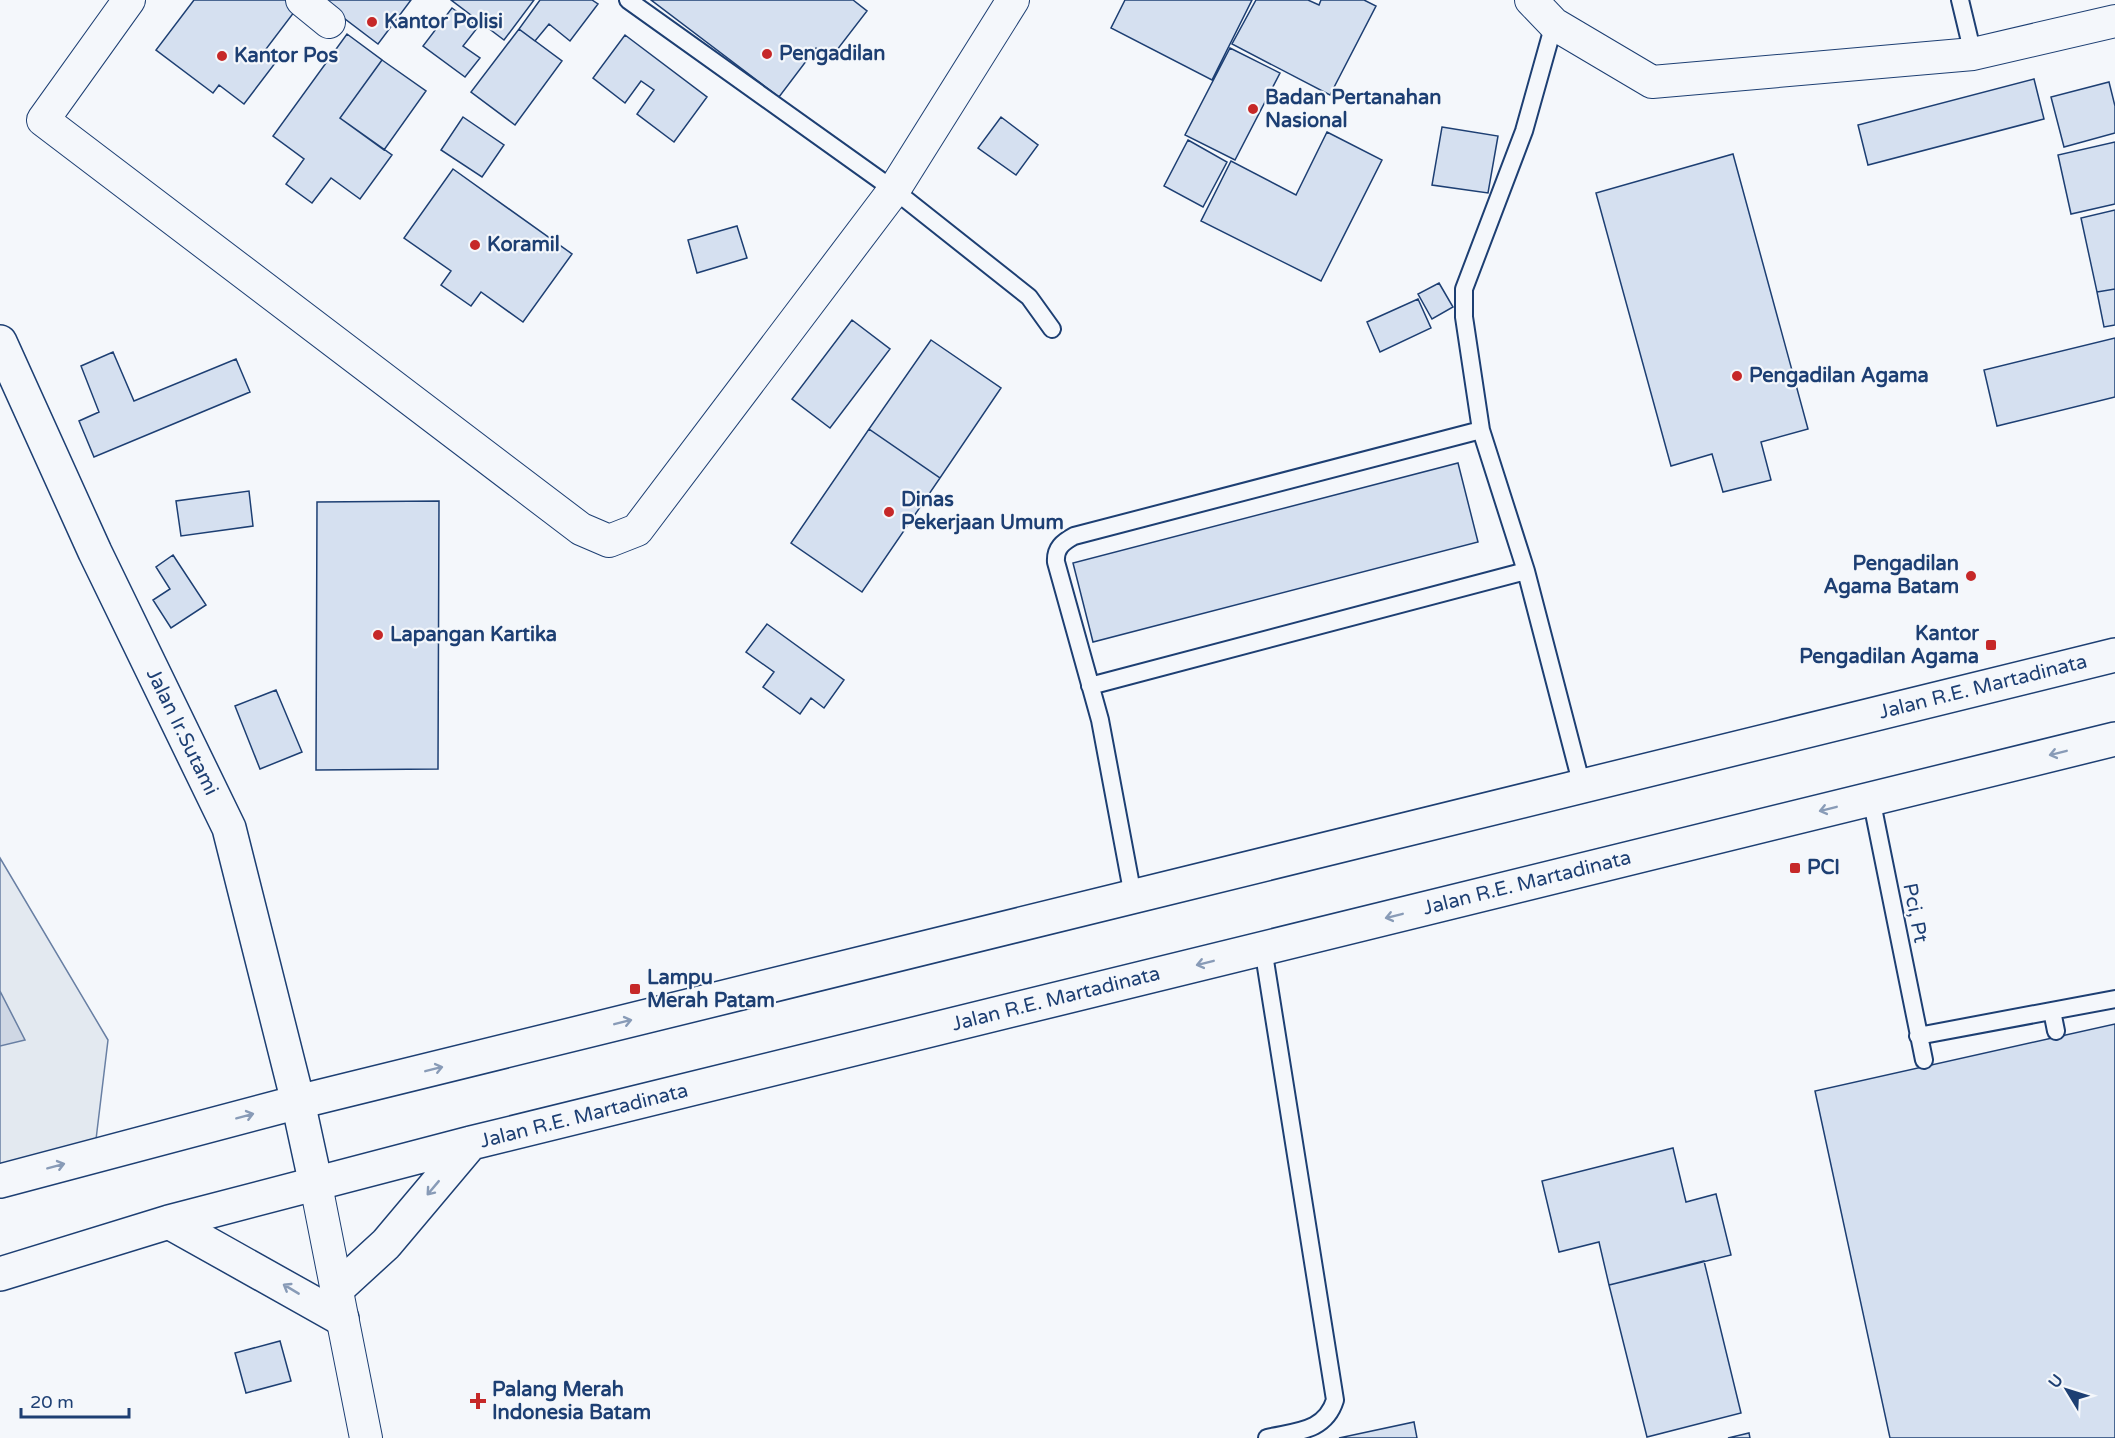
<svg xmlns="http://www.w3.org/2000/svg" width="2115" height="1438" font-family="'Varela Round',sans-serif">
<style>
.green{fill:#e3e9f0;stroke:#687fa3;stroke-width:1.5}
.water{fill:#cfd7e4;stroke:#687fa3;stroke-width:1.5}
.building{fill:#d5e0f0;stroke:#1d3f73;stroke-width:1.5}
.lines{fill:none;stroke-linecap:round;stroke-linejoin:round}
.service-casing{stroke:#1d3f73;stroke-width:20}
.minor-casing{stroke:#1d3f73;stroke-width:34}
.tertiary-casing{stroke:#1d3f73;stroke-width:36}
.trunk-casing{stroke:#1d3f73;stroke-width:36}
.service{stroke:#f4f7fb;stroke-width:16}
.minor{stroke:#f4f7fb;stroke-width:32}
.tertiary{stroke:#f4f7fb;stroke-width:33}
.trunk{stroke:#f4f7fb;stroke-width:33}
.oneway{stroke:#889bb7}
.poi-dot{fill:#c62828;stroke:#f4f7fb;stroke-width:2}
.labels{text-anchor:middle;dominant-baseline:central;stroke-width:4.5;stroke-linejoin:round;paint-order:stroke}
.poi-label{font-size:20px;font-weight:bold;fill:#1d3f73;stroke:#f4f7fb;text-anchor:start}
.street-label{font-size:20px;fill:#1d3f73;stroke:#f4f7fb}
</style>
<rect width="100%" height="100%" fill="#f4f7fb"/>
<path class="green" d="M 0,858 L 108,1040 L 94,1156 L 0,1181 Z"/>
<path class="water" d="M 0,991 L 25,1040 L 0,1046 Z"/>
<path class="building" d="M 194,0 L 289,0 L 298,7 L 266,49 L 279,58 L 244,104 L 219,85 L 213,93 L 156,50 Z
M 320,0 L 411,0 L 378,44 Z
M 451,0 L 534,0 L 504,40 Z
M 540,0 L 592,0 L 598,4 L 570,41 L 549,24 L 535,41 L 519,29 Z
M 651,0 L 853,0 L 867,11 L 830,59 L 816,48 L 779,97 Z
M 1125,0 L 1252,0 L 1212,80 L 1111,28 Z
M 1256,0 L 1308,0 L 1319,5 L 1321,0 L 1364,0 L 1376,6 L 1330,95 L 1232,44 Z
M 452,8 L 478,27 L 463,46 L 480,58 L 465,77 L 423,46 Z
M 519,29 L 562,61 L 515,125 L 471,92 Z
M 347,34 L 382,60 L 340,118 L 392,155 L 360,199 L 331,178 L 312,203 L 286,184 L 304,159 L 273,136 Z
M 625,35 L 707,97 L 674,142 L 637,114 L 654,90 L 641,81 L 625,103 L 593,78 Z
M 1230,48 L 1280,73 L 1235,160 L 1185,135 Z
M 382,60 L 426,91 L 384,150 L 340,118 Z
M 2034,79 L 2044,119 L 1868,165 L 1858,125 Z
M 2109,82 L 2115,106 L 2115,133 L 2064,147 L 2051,97 Z
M 463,117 L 504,145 L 482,177 L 441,150 Z
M 1001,117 L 1038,145 L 1016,175 L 978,148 Z
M 1442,127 L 1498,136 L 1488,193 L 1432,185 Z
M 1327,132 L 1382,160 L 1321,281 L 1201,221 L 1231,161 L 1296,195 Z
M 1188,140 L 1227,162 L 1203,207 L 1164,186 Z
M 2115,142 L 2115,204 L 2071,214 L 2058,155 Z
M 1733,154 L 1808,429 L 1761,442 L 1771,480 L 1723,492 L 1712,454 L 1671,466 L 1596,193 Z
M 453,169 L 572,254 L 523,322 L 481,292 L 471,306 L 441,285 L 451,271 L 404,238 Z
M 2115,210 L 2115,289 L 2097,292 L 2081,218 Z
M 737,226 L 747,258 L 697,273 L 688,240 Z
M 1439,283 L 1453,307 L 1432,319 L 1418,294 Z
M 2115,289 L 2115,325 L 2104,327 L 2097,292 Z
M 1418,299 L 1431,328 L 1380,352 L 1367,322 Z
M 852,320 L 890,349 L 830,428 L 792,399 Z
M 2115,338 L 2115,397 L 1997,426 L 1984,370 Z
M 931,340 L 1001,388 L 940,478 L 869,429 Z
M 113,352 L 134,401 L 236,359 L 250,392 L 94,457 L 79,421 L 99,412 L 81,366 Z
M 869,429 L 940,478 L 862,592 L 791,543 Z
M 1458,463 L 1478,542 L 1093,642 L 1073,563 Z
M 249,491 L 253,526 L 181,536 L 176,501 Z
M 439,501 L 438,769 L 316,770 L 317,502 Z
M 173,555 L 206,605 L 171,628 L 153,600 L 170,589 L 156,567 Z
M 767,624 L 844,680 L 824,708 L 811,698 L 800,714 L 763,687 L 774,672 L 746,652 Z
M 276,690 L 302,752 L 260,769 L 235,706 Z
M 2115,1024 L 2115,1438 L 1890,1438 L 1815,1091 Z
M 1673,1148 L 1686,1202 L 1716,1194 L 1731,1255 L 1609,1285 L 1599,1242 L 1559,1252 L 1542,1181 Z
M 1704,1261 L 1741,1413 L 1647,1437 L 1609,1285 Z
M 280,1341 L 291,1381 L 246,1393 L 235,1353 Z
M 1414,1422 L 1417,1438 L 1339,1438 Z
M 1749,1433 L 1750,1438 L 1728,1438 Z"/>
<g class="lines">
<g class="service-casing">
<path id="service" d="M 628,0 L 894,190 L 1029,297 L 1052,329
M 1960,0 L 1973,54
M 1554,24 L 1524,131 L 1464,289 L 1464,317 L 1481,430 L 1526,571 L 1582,786
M 1090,686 L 1526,571
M 1871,798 L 1924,1060
M 1133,896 L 1100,720 L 1056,562 C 1055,548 1063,542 1074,536 L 1481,430
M 1263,948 L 1335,1400 C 1325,1432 1296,1431 1267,1438
M 2052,1011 L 2056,1031
M 1918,1036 L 2115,999"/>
</g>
<g class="minor-casing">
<path id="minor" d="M 129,0 L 43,120 L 581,529 L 609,541 L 637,530 L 894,190 L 1013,0
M 302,0 L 329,22
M 1531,0 L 1554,24 L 1652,82 L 1973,54 L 2115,21
M 316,1185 L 366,1438"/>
</g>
<g class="tertiary-casing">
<path id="tertiary" d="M 0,342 L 95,552 L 229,828 L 298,1102 L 316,1185"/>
</g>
<g class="trunk-casing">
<path id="trunk" d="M 0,1181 L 298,1102 L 2115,655
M 169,1222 L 342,1319
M 0,1274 L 169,1222 L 471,1143 L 2115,739
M 338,1288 L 386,1244 L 471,1143"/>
</g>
<use href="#service" class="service"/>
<use href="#minor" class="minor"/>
<use href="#tertiary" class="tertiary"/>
<use href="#trunk" class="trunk"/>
</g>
<defs><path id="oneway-shaft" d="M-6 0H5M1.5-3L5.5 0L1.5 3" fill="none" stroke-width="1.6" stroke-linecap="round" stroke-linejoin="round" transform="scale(1.5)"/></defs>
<g class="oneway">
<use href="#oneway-shaft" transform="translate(2058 753) rotate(166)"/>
<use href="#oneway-shaft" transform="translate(1828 809) rotate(166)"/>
<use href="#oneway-shaft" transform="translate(1394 916) rotate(166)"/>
<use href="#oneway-shaft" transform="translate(1205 963) rotate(166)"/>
<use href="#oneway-shaft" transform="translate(623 1022) rotate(-14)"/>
<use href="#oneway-shaft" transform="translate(434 1069) rotate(-14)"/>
<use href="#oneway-shaft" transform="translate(245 1116) rotate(-15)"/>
<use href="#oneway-shaft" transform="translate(56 1166) rotate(-15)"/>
<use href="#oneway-shaft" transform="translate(433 1188) rotate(130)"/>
<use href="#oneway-shaft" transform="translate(291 1289) rotate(-149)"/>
</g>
<g class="poi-dot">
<circle cx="372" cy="22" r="6"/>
<circle cx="767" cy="54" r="6"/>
<circle cx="222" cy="56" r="6"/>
<circle cx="1253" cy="109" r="6"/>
<circle cx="475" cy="245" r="6"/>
<circle cx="1737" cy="376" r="6"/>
<circle cx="889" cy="512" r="6"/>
<circle cx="1971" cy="576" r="6"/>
<circle cx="378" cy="635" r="6"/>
<rect x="1985" y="639" width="12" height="12" rx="3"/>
<rect x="1789" y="862" width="12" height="12" rx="3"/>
<rect x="629" y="983" width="12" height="12" rx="3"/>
<path d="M475 1392h6v6h6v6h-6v6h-6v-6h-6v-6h6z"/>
</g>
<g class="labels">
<g class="poi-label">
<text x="384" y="22">Kantor Polisi</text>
<text x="779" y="54">Pengadilan</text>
<text x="234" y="56">Kantor Pos</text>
<text x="1265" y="98">Badan Pertanahan<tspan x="1265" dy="23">Nasional</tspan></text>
<text x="487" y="245">Koramil</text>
<text x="1749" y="376">Pengadilan Agama</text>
<text x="901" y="500">Dinas<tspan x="901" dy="23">Pekerjaan Umum</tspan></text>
<text x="1959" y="564" text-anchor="end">Pengadilan<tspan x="1959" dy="23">Agama Batam</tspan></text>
<text x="1979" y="634" text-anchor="end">Kantor<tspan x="1979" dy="23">Pengadilan Agama</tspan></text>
<text x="390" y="635">Lapangan Kartika</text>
<text x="1807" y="868">PCI</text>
<text x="647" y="978">Lampu<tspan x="647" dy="23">Merah Patam</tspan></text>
<text x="492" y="1390">Palang Merah<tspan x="492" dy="23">Indonesia Batam</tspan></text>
</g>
<g class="street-label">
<text transform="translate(1983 687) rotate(-14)">Jalan R.E. Martadinata</text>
<text transform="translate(182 732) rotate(64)">Jalan Ir.Sutami</text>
<text transform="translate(1527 883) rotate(-14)">Jalan R.E. Martadinata</text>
<text transform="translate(1915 913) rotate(79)">Pci, Pt</text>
<text transform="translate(1056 999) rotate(-14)">Jalan R.E. Martadinata</text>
<text transform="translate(584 1116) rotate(-14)">Jalan R.E. Martadinata</text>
</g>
</g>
<g transform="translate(2067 1390) rotate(308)" stroke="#f4f7fb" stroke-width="4.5" paint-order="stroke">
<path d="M0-4.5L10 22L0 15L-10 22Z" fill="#1d3f73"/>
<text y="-9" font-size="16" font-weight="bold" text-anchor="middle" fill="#1d3f73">U</text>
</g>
<path d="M21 1408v9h108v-9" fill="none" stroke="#1d3f73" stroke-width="3"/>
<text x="30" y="1408" font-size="18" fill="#1d3f73" stroke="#f4f7fb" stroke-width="4.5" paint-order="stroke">20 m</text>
</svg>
